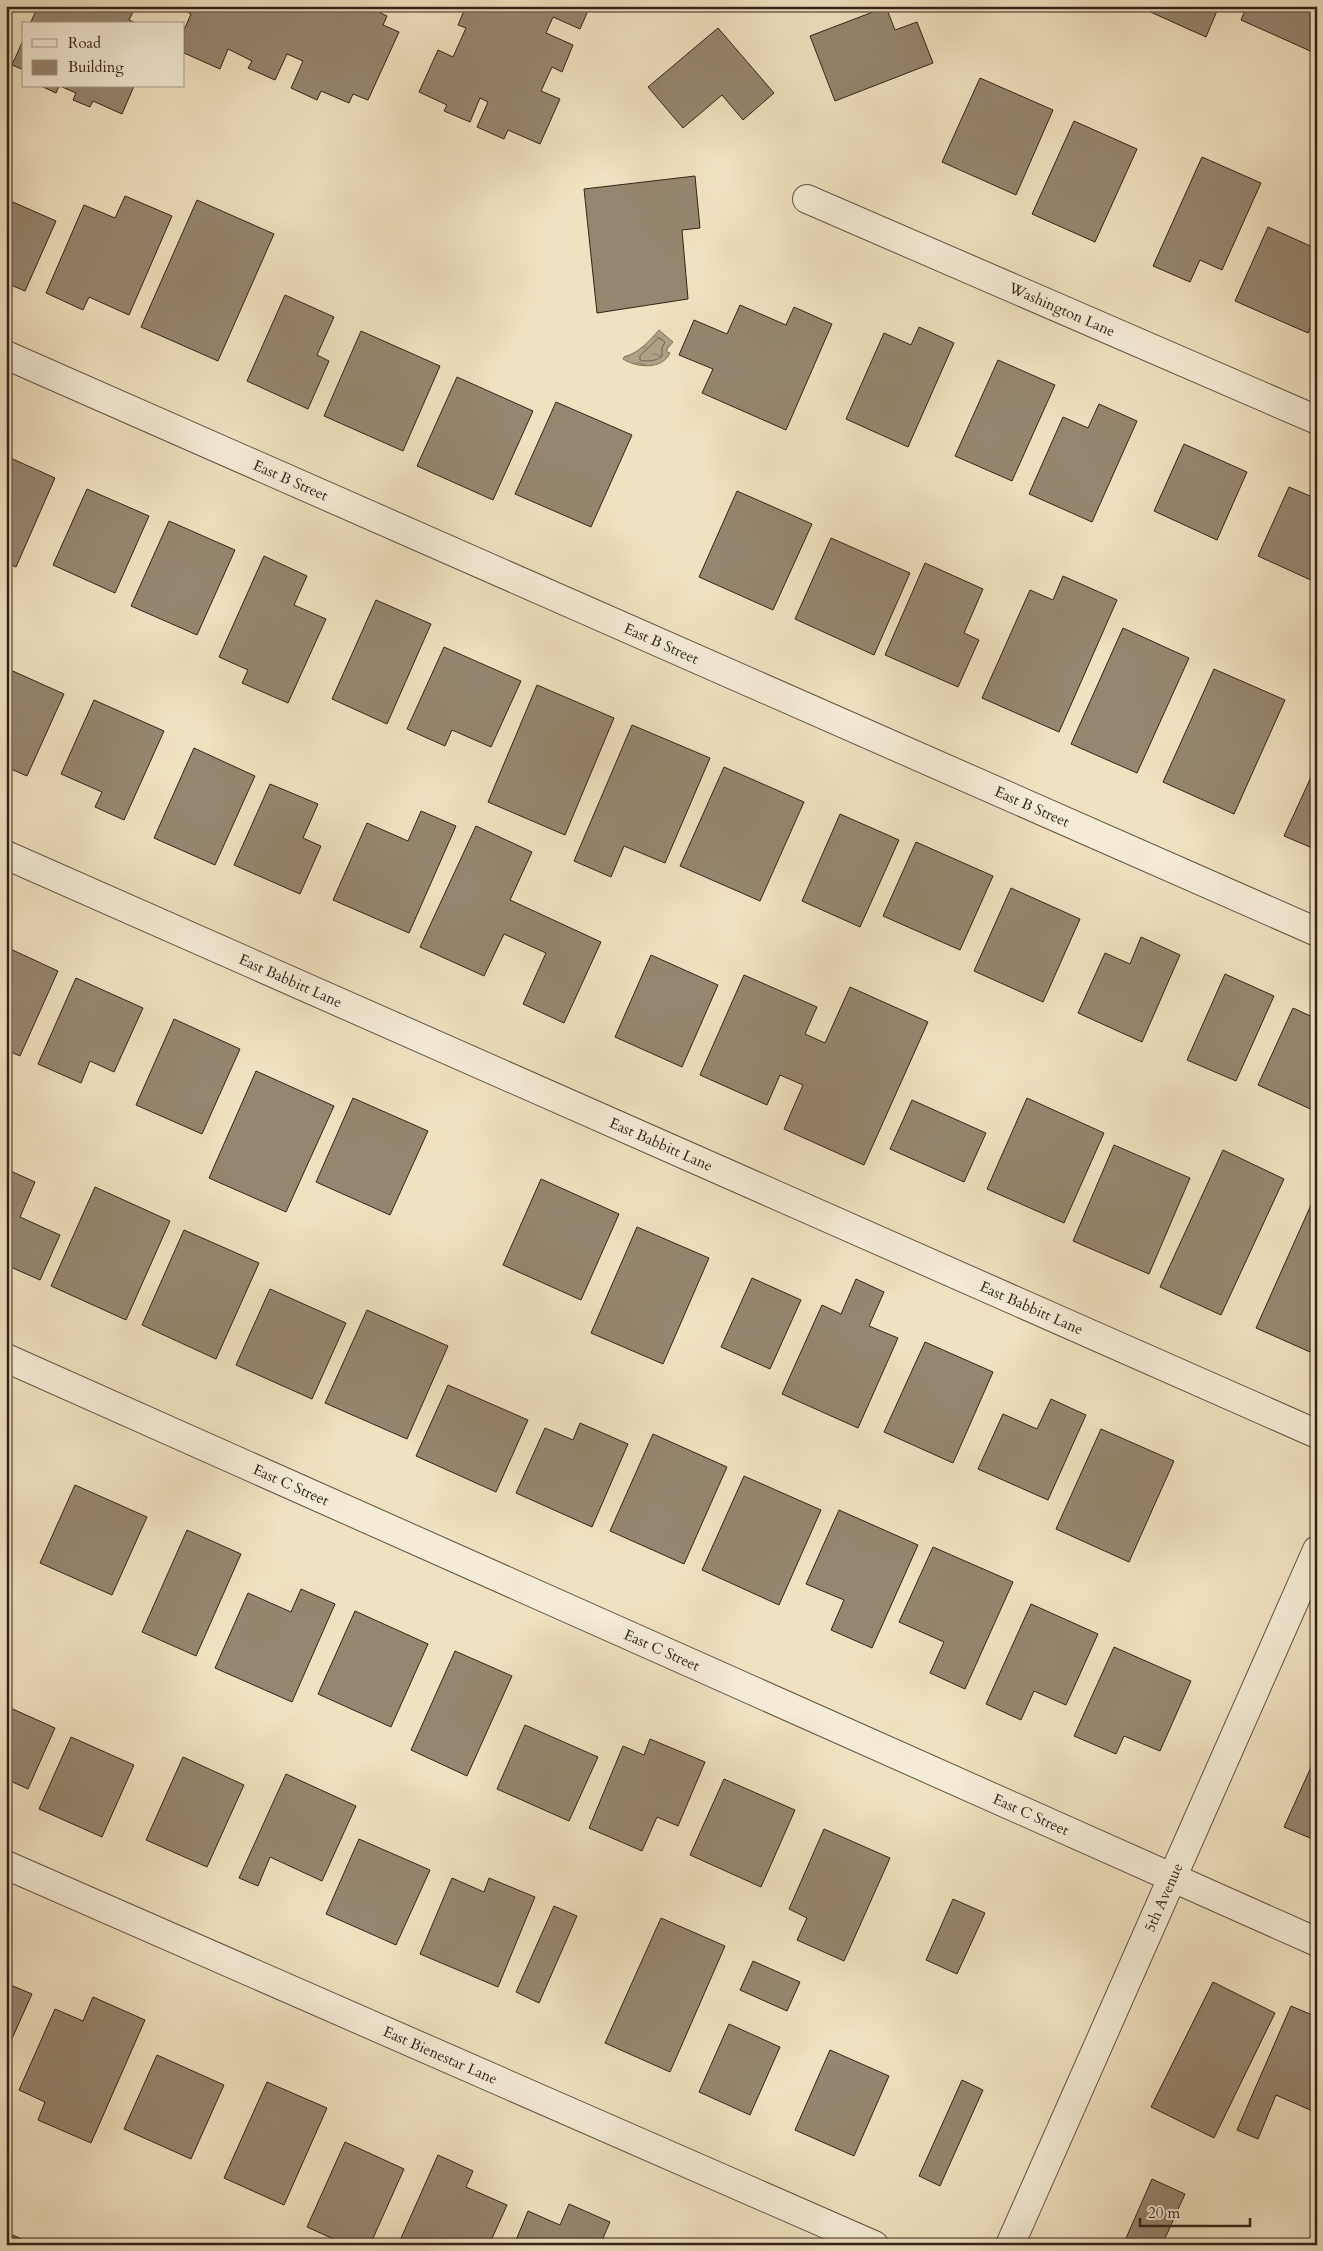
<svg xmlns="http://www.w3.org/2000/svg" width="1323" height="2251" viewBox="0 0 1323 2251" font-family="Cardo,serif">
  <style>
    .water { fill: url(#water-ripples); stroke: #7e6e5b }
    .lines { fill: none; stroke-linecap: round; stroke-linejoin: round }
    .shore { stroke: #726250; stroke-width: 1 }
    .building { fill: #96866f; stroke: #342318 }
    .minor-casing { stroke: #635242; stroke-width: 30 }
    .minor { stroke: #f5ecd6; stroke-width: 28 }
    .labels { text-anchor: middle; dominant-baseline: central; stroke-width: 4; stroke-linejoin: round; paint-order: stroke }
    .street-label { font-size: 15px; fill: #342318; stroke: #f5ecd6 }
  </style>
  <defs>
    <pattern id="water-ripples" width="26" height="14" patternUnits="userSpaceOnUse" patternTransform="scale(1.25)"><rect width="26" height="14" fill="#b0a087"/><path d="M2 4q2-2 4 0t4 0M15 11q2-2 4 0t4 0" fill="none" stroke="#90826d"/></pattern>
  </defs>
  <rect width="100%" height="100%" fill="#f0e1c0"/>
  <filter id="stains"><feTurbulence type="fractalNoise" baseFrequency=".004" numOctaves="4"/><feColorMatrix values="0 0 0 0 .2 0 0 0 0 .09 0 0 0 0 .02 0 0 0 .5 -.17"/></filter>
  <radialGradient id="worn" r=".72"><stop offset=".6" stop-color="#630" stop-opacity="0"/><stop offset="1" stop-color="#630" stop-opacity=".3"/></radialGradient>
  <!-- water -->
  <path class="water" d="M659 330 673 342 667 349V352L670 353C662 370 637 368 623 359L624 357C640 352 648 342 659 330Z"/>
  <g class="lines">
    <!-- shore -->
    <path class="shore" d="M659 338 665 342 662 348V356C657 361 647 362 640 360V356Z"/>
  </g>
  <!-- building -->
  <path class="building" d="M38 6H101L112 11 115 6H125L134 10 129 20 138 24H30Z
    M190 6H322L330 10 331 6H366L387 16 383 25 399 32 368 100 353 94 349 103 321 91 317 100 291 88 303 61 287 54 275 80 248 68 252 61 228 49 220 69 184 53V30L191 14 187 12Z
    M466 6H479L492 12 495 6H590L580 29 553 17 546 33 573 45 562 72 552 67 541 91 560 99 540 144 508 130 504 139 477 127 488 102 480 98 470 122 444 111 447 105 419 92 438 50 453 57 466 28 458 25Z
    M1148 6H1219L1206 37 1146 10Z
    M1247 6H1317V54L1241 20Z
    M886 7 895 30 917 22 933 63 835 101 810 36Z
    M718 28 774 93 743 120 722 95 683 128 648 87Z
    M24 38V70L12 65Z
    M980 78 1053 110 1016 195 942 162Z
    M41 86H59L56 93Z
    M60 86H134L122 114 93 101 90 107 73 100 76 93Z
    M1074 121 1137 149 1095 242 1032 214Z
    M1202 157 1261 183 1222 270 1200 260 1190 282 1153 266Z
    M695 176 700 228 682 230 688 299 597 313 584 189Z
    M125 196 172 216 129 315 89 297 83 310 46 293 84 205 115 218Z
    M6 199 56 221 25 291 6 283Z
    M197 200 274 234 218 361 141 327Z
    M1268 227 1317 249V313L1308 333 1235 301Z
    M285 295 334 317 317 355 329 361 308 409 247 381Z
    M740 305 786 325 794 307 832 324 786 430 702 393 713 369 679 355 694 320 727 334Z
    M919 327 954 343 908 447 846 419 884 333 911 345Z
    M361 331 440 366 403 451 324 416Z
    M998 360 1055 385 1012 481 955 456Z
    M457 377 533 411 493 500 417 466Z
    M556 402 632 435 591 527 515 494Z
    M1099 404 1137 421 1092 522 1029 494 1063 417 1088 428Z
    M1184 444 1247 472 1217 540 1154 511Z
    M6 456 55 478 16 567 6 563Z
    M1289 487 1317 499V574L1313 581 1258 556Z
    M87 489 149 516 115 593 53 565Z
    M737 491 812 524 773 610 699 577Z
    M169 521 235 550 197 635 131 606Z
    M831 538 910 573 874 655 795 619Z
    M264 556 307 576 294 605 326 619 288 703 242 683 248 670 219 657Z
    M925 563 983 589 964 633 979 640 958 687 885 655Z
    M1063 576 1117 600 1059 732 982 698 1030 590 1053 600Z
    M376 600 431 624 387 724 332 699Z
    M1123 628 1189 658 1137 773 1071 744Z
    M444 647 521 681 491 747 452 730 445 746 407 729Z
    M6 668 64 694 27 776 6 767Z
    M1214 669 1285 700 1234 814 1163 782Z
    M537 685 614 718 565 835 488 802Z
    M94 700 164 731 124 820 95 807 102 792 61 774Z
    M632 725 710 758 665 863 624 846 611 877 574 861Z
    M194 748 255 776 215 865 154 838Z
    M1317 764V850L1284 836Z
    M724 767 804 802 760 901 680 866Z
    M270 784 318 804 303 838 321 846 300 894 234 865Z
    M421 811 456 826 409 933 333 900 367 823 408 841Z
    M840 814 899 840 860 927 802 901Z
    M476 826 532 852 510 900 601 942 564 1023 523 1004 546 953 504 934 484 976 420 947Z
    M916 842 993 876 960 950 883 916Z
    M1011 888 1080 919 1043 1002 974 971Z
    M1141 937 1180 955 1142 1042 1078 1013 1105 953 1130 964Z
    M6 947 58 971 20 1056 6 1050Z
    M651 955 718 985 682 1067 615 1037Z
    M1225 974 1274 996 1236 1081 1187 1060Z
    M744 975 817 1007 805 1034 825 1043 850 987 928 1022 864 1165 784 1129 803 1085 780 1075 767 1105 700 1075Z
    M76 978 143 1008 114 1072 90 1061 81 1083 38 1064Z
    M1293 1008 1317 1019V1112L1258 1085Z
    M174 1019 240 1049 202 1134 136 1105Z
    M256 1071 334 1106 286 1212 209 1178Z
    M353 1098 428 1131 390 1215 316 1182Z
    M1027 1098 1104 1133 1064 1223 987 1189Z
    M912 1100 986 1133 964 1182 890 1149Z
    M1114 1145 1190 1178 1149 1274 1073 1241Z
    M1223 1150 1284 1179 1221 1315 1160 1287Z
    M6 1169 35 1182 20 1217 60 1235 40 1280 6 1265Z
    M541 1179 619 1214 581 1300 503 1265Z
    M95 1187 170 1221 126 1320 51 1286Z
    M1311 1205 1317 1208V1337L1310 1352 1256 1328Z
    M637 1227 709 1258 663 1364 591 1333Z
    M184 1230 259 1263 216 1359 142 1325Z
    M752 1278 801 1300 770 1369 721 1347Z
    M856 1279 884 1292 869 1326 898 1338 858 1428 782 1394 822 1305 841 1314Z
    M270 1289 346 1323 312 1399 236 1365Z
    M367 1310 448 1346 407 1439 325 1403Z
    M925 1342 993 1372 953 1463 884 1432Z
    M448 1385 528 1420 496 1492 416 1456Z
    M1051 1399 1086 1415 1048 1500 978 1469 1003 1414 1037 1429Z
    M580 1423 628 1444 592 1527 516 1493 545 1428 573 1440Z
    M1101 1429 1174 1461 1129 1562 1056 1529Z
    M653 1434 727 1467 684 1564 610 1531Z
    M744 1476 821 1510 779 1605 702 1570Z
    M75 1485 147 1517 112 1595 40 1563Z
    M839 1510 918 1545 872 1648 831 1630 844 1600 806 1584Z
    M187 1530 241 1554 196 1656 142 1632Z
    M933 1547 1013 1582 965 1689 930 1673 944 1642 899 1622Z
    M301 1589 335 1604 292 1702 215 1668 248 1593 291 1612Z
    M1031 1604 1098 1634 1066 1705 1034 1691 1021 1720 986 1704Z
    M355 1611 428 1644 391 1727 318 1694Z
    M1114 1647 1191 1681 1160 1751 1124 1736 1116 1754 1074 1736Z
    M455 1651 512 1676 467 1776 411 1750Z
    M6 1706 55 1728 28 1789 6 1779Z
    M525 1725 598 1757 569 1821 497 1789Z
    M71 1737 134 1765 102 1837 39 1809Z
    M650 1739 705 1762 678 1826 657 1817 642 1851 589 1828 623 1746 644 1755Z
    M1317 1754V1841L1284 1827Z
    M183 1757 244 1785 207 1867 146 1840Z
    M286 1774 356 1806 322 1881 270 1857 258 1886 239 1878Z
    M724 1779 795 1810 761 1887 690 1855Z
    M824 1829 890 1858 844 1961 797 1940 807 1918 789 1909Z
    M359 1839 430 1870 396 1945 326 1914Z
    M452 1878 484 1892 489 1878 535 1897 498 1987 420 1954Z
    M953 1899 985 1913 957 1974 926 1960Z
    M554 1906 577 1916 539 2003 516 1992Z
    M661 1918 725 1946 670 2072 605 2043Z
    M753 1961 800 1982 787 2011 740 1990Z
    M1213 1982 1275 2013 1214 2138 1151 2107Z
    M6 1983 32 1994 6 2052Z
    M93 1997 145 2020 91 2143 38 2120 45 2102 19 2090 55 2009 83 2021Z
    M1291 2006 1317 2017V2113L1276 2095 1258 2139 1237 2130Z
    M729 2024 780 2047 750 2115 699 2092Z
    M830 2050 889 2076 854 2156 795 2130Z
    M157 2055 224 2085 191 2159 124 2129Z
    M962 2080 983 2090 940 2186 919 2176Z
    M267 2082 327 2108 284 2205 224 2178Z
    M345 2142 404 2169 370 2245H347L307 2227Z
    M438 2155 473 2171 466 2187 507 2205 489 2245H398Z
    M1152 2179 1185 2194 1162 2245H1123Z
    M569 2204 610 2222 600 2245H514L528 2211 560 2225Z
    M6 2232 35 2245H6Z"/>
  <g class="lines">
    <defs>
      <g id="minor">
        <path id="s1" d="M807 199 1317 420"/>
        <path id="s2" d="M6 355 1317 932"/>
        <path id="s3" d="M6 855 1317 1434"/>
        <path id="s4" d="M6 1358 1317 1942"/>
        <path id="s5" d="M6 1865 874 2245"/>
        <path id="s6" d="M1010 2245 1317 1550"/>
      </g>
    </defs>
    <!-- minor casing -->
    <use href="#minor" class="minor-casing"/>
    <!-- minor -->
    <use href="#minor" class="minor"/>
  </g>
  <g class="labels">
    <!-- street labels -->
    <g class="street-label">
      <text stroke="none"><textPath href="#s1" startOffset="278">Washington Lane</textPath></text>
      <text stroke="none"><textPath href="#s2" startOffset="311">East B Street</textPath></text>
      <text stroke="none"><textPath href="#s2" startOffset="716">East B Street</textPath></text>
      <text stroke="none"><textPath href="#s2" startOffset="1121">East B Street</textPath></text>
      <text stroke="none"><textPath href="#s3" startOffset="311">East Babbitt Lane</textPath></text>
      <text stroke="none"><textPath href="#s3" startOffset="716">East Babbitt Lane</textPath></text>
      <text stroke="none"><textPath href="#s3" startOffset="1121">East Babbitt Lane</textPath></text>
      <text stroke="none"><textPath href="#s4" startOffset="312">East C Street</textPath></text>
      <text stroke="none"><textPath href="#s4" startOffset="718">East C Street</textPath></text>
      <text stroke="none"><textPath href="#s4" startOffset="1122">East C Street</textPath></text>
      <text stroke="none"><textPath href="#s6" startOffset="380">5th Avenue</textPath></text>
      <text stroke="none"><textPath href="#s5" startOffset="474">East Bienestar Lane</textPath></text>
    </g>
  </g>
  <!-- margin -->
  <rect width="1323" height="2251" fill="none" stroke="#f0e1c0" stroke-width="25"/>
  <rect x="8" y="8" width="1308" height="2236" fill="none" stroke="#342318" stroke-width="2.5"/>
  <rect x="12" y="12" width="1298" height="2226" fill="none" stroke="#342318"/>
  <!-- legend -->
  <rect x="22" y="22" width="162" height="65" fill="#f5ecd6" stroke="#a89c8a"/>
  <rect x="32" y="39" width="25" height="8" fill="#f5ecd6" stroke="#a89c8a"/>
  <text x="68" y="48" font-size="15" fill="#342318">Road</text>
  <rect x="32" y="60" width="25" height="15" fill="#96866f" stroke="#a89c8a"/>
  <text x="68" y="72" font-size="15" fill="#342318">Building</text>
  <!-- scale -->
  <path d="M1140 2218v8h110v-8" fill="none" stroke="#342318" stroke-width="2.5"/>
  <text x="1148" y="2218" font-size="15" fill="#342318" stroke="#f5ecd6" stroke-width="4" paint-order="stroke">20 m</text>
  <rect width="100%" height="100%" filter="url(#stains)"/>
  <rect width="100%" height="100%" fill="url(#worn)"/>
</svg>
